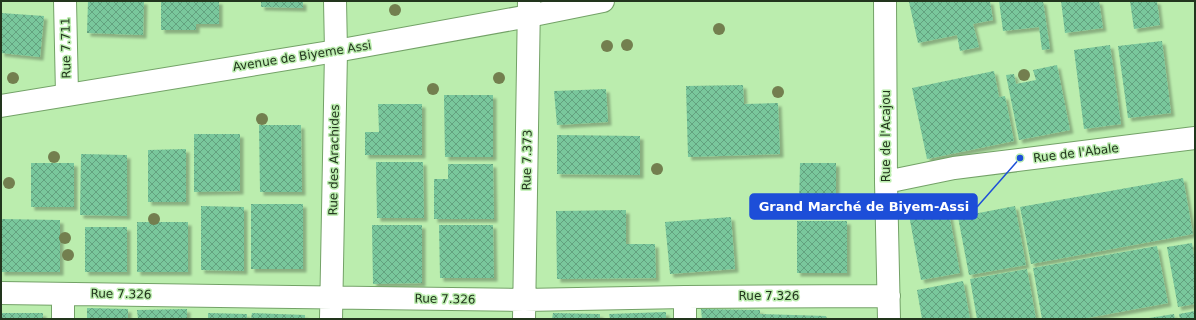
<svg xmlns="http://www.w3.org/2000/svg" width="1196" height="320" viewBox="0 0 1196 320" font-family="'DejaVu Sans',sans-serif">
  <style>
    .building { fill: url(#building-cross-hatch); filter: url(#shadow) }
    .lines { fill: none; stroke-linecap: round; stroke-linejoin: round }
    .minor-casing { stroke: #73a267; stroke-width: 24 }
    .major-casing { stroke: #73a267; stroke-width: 24 }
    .minor { stroke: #fff; stroke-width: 22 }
    .major { stroke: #fff; stroke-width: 22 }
    .tree { fill: #737f4f }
    .labels { text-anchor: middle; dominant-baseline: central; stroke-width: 3; stroke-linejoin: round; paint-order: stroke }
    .street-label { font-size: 12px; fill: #22351d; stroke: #bbedae }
    .leader { fill: none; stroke: #1d4ed8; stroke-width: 1.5 }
    .callout-dot { fill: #1d4ed8; stroke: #bbedae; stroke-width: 1.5 }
    .callout { fill: #1d4ed8; stroke: #1d4ed8; stroke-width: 1.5 }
    .callout-label { font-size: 13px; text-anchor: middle; font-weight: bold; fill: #fff }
  </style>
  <defs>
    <pattern id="building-cross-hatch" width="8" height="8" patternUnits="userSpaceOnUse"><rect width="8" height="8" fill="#79c79c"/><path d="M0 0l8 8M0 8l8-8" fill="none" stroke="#63a27f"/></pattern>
    <filter id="shadow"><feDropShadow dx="3.5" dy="3.5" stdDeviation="1" flood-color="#0004"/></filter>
  </defs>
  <rect width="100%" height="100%" fill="#bbedae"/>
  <!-- building -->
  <path class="building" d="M88 1H144L143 35 87 33Z
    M161 1H219V24H196V30H161Z
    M261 1H303V8L261 7Z
    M913 1H990L993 20 973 24 979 47 960 51 957 35 918 43 909 2Z
    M999 1H1043L1050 49 1042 50 1039 27 1003 31Z
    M1061 1H1099L1103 28 1065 33Z
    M1130 1H1157L1160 25 1134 29Z
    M1 13 44 16 40 57 1 53Z
    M1162 41 1171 113 1128 118 1118 46Z
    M1110 45 1121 124 1084 129 1074 50Z
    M1057 65 1070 130 1019 140 1006 75 1014 74 1016 84 1036 80 1033 70Z
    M994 71 999 97 1005 96 1014 141 927 159 912 88Z
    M743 85 744 104 778 103 780 154 688 157 686 86Z
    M606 89 608 122 557 125 554 91Z
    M444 95H493V157H445Z
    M378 104H422V155H365V132H379Z
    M259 125H301L302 192H260Z
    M194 134H240V191L194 192Z
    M557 135 640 136V175L557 174Z
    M186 149V202H148V150Z
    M81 154 127 155V216L80 215Z
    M376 162H423L424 218H377Z
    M31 163H74V207H31Z
    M800 163H836V208L799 207Z
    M448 164H493L494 219H434V179H448Z
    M1183 178 1193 234 1031 264 1020 207Z
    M251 204H303V269H251Z
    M201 206 244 207V271L201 270Z
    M1015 206 1026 265 969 275 958 217Z
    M948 208 960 273 921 280 909 215Z
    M626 210V244H655L656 278 557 279 556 211Z
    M731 217 735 269 670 274 665 222Z
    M1 219 60 220V272H1Z
    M797 221H847V273H797Z
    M137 222H188V272H137Z
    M372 225H422V283L373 284Z
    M439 225H493L494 278H440Z
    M85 227H127V272H85Z
    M1192 243 1195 262V304L1178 307 1167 247Z
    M1157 246 1168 303 1082 319H1042L1033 268Z
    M1027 269 1036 319H977L970 279Z
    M963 281 970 319H922L917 290Z
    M87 308 128 309V319H87Z
    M187 309V319H138L137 310Z
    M701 309 760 310V314L826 316 827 319H702Z
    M1195 311V319H1180L1179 314Z
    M666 312V319H610L609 314Z
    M1 313H43V319H1Z
    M208 313 247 314V319H208Z
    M252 313 305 315V319H251Z
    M553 313 600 314V319H552Z
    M1174 314 1175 319H1149V318Z"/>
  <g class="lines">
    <defs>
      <path id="minor" d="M65 1 67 94
        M885 1 886 182 889 319
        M886 182 954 168 1195 138
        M1 293 524 300 685 297 889 296
        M63 294V319
        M685 297V319
        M331 319 336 51 335 1
        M524 319 529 1"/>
      <path id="major" d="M1 106 336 51 529 16 603 1"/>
    </defs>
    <!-- minor casing -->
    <use href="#minor" class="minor-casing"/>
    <!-- major casing -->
    <use href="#major" class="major-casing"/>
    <!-- minor -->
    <use href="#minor" class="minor"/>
    <!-- major -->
    <use href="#major" class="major"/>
  </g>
  <!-- trees -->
  <g class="tree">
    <circle cx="395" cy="10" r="6"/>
    <circle cx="719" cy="29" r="6"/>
    <circle cx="627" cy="45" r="6"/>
    <circle cx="607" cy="46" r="6"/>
    <circle cx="1024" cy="75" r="6"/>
    <circle cx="13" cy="78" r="6"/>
    <circle cx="499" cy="78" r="6"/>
    <circle cx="433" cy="89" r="6"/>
    <circle cx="778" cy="92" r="6"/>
    <circle cx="262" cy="119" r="6"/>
    <circle cx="54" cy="157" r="6"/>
    <circle cx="657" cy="169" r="6"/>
    <circle cx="9" cy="183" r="6"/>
    <circle cx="154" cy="219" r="6"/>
    <circle cx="65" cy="238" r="6"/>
    <circle cx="68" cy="255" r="6"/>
  </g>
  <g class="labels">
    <!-- street labels -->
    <g class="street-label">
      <text transform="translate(66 48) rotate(-91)">Rue 7.711</text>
      <text transform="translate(302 56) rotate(-9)">Avenue de Biyeme Assi</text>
      <text transform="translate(886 136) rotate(-90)">Rue de l'Acajou</text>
      <text transform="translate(1076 153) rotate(-7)">Rue de l'Abale</text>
      <text transform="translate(334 160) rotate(-89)">Rue des Arachides</text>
      <text transform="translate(527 160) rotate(-89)">Rue 7.373</text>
      <text transform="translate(121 294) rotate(1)">Rue 7.326</text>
      <text x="769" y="296">Rue 7.326</text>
      <text transform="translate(445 299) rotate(1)">Rue 7.326</text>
    </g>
  </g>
  <!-- callouts -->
  <path class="leader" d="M1020 158L977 207"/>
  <circle class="callout-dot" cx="1020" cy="158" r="4"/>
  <rect class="callout" x="750" y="194" width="227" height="25" rx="4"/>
  <g class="callout-label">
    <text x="864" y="211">Grand Marché de Biyem-Assi</text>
  </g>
  <!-- border -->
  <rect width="1196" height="320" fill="none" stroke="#22351d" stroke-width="4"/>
</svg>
